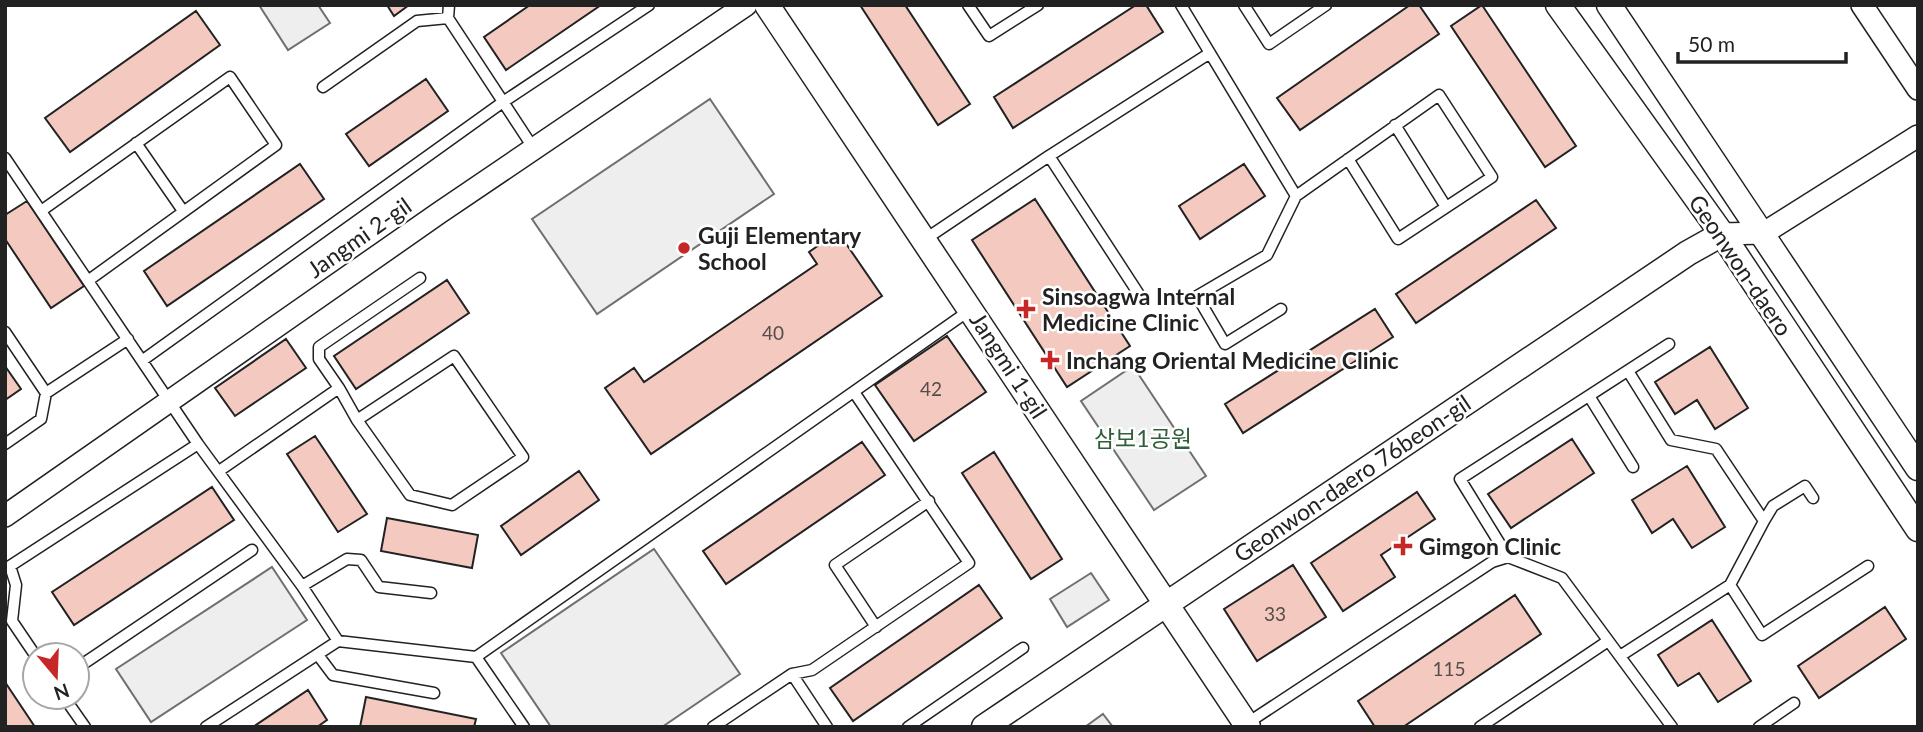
<svg xmlns="http://www.w3.org/2000/svg" width="1923" height="732" viewBox="0 0 1923 732" font-family="Lato,'Noto Sans KR',sans-serif">
  <style>
    .green { fill: #eee; stroke: #6f6f6f; stroke-width: 2 }
    .building { fill: #f3c9c0; stroke: #222; stroke-width: 2 }
    .lines { fill: none; stroke-linecap: round; stroke-linejoin: round }
    .service-casing { stroke: #222; stroke-width: 13 }
    .minor-casing { stroke: #222; stroke-width: 24 }
    .tertiary-casing { stroke: #222; stroke-width: 27 }
    .service { stroke: #fff; stroke-width: 10 }
    .minor { stroke: #fff; stroke-width: 21 }
    .tertiary { stroke: #fff; stroke-width: 24 }
    .poi-dot { fill: #c62828; stroke: #fff; stroke-width: 2.5 }
    .labels { text-anchor: middle; dominant-baseline: central; stroke-width: 5; stroke-linejoin: round; paint-order: stroke }
    .number-label { font-size: 19px; fill: #564c4a }
    .poi-label { font-size: 23px; font-weight: bold; fill: #222; stroke: #fff; text-anchor: start }
    .street-label { font-size: 23px; fill: #222; stroke: #fff }
    .park-label { font-size: 23px; fill: #2f5e38; stroke: #fff }
  </style>
  <rect width="100%" height="100%" fill="#fff"/>
  <!-- green -->
  <path class="green" d="M259 5H318L330 23 288 50Z
    M710 99 774 194 597 314 532 219Z
    M1133 366 1206 476 1154 510 1081 401Z
    M654 549 740 674 662 727H551L501 653Z
    M272 567 307 620 151 722 116 669Z
    M1091 573 1109 600 1067 627 1050 599Z
    M1103 714 1113 727H1085Z"/>
  <!-- building -->
  <path class="building" d="M387 5H409L394 16Z
    M530 5H601L506 70 484 37Z
    M860 5H905L970 104 938 125Z
    M1136 5H1146L1163 32 1013 128 994 97Z
    M1410 5H1419L1439 34 1300 130 1277 98Z
    M1482 5 1576 146 1545 167 1451 26Z
    M196 11 220 45 70 152 45 118Z
    M426 79 448 111 369 166 346 134Z
    M300 164 324 199 167 306 144 271Z
    M1244 164 1265 196 1200 239 1179 206Z
    M1035 199 1130 346 1067 387 972 240Z
    M1536 200 1556 228 1416 323 1396 294Z
    M27 201 84 286 51 308 5 239V215Z
    M838 232 882 296 651 454 605 388 634 368 644 382 817 264 809 252Z
    M447 280 469 313 356 389 334 356Z
    M1375 309 1393 337 1243 433 1225 404Z
    M947 336 986 392 914 441 875 385Z
    M286 339 306 368 235 416 215 388Z
    M1710 347 1748 408 1715 429 1697 400 1675 414 1655 382Z
    M5 366 21 389 5 400Z
    M315 436 367 514 338 532 287 454Z
    M1572 439 1594 473 1511 528 1488 494Z
    M862 442 885 475 726 584 703 551Z
    M994 452 1062 559 1031 579 962 473Z
    M1687 466 1725 527 1692 548 1673 519 1652 533 1632 500Z
    M579 471 599 500 521 555 501 526Z
    M212 487 234 520 74 625 52 592Z
    M1417 492 1435 519 1381 555 1395 577 1343 611 1311 563Z
    M387 518 478 535 472 568 381 551Z
    M1293 565 1326 617 1257 661 1224 609Z
    M979 585 1002 618 853 721 830 688Z
    M1515 595 1541 634 1403 727H1375L1358 701Z
    M1885 607 1906 639 1819 698 1798 666Z
    M1712 620 1751 681 1718 702 1699 673 1678 686 1658 655Z
    M5 682 35 727H5Z
    M308 690 327 720 317 727H253Z
    M366 697 476 719 474 727H360Z"/>
  <g class="lines">
    <defs>
      <path id="service" d="M449 5 448 18 534 149
        M968 5 989 36 1038 5
        M1181 5 1296 196
        M1244 5 1269 44 1326 5
        M323 87 417 21 448 18
        M1395 125 1446 207
        M136 143 183 211
        M1049 156 1210 53
        M5 158 198 444 302 586 338 641 476 657 970 310
        M41 211 230 77 276 145 89 280
        M924 240 1049 156 1142 299
        M1281 309 1225 344 1197 296 1267 255 1296 196 1439 95 1492 177 1398 239 1348 159
        M5 332 46 393
        M143 360 503 102 649 5
        M339 388 319 359V347L420 278
        M1589 396 1633 467
        M5 444 41 419 46 393 128 339
        M219 471 339 388 357 420 410 495 452 505 523 457 454 356 357 420
        M1764 521 1773 506 1805 486 1813 498
        M1508 557 1460 479 1669 344
        M1730 585 1762 635 1868 566
        M302 586 347 559 361 560 379 587 431 593
        M876 627 835 565 929 501
        M35 655 12 621 16 585 10 566 198 444
        M318 655 333 675 434 693
        M1620 656 1730 585 1764 521 1716 449 1671 440 1628 371
        M476 657 524 727
        M77 668 252 550
        M792 674 827 727
        M64 697 85 727
        M1246 724 1492 562 1508 557 1562 578 1672 727
        M206 727 338 641
        M713 727 792 674 812 670 969 563 854 392
        M908 727 1023 648
        M1480 727 1608 641
        M1759 727 1794 703"/>
      <path id="minor" d="M1862 5 1918 89
        M1722 234 1764 233 1918 136
        M5 516 439 213 746 5"/>
      <path id="tertiary" d="M767 5 1248 727
        M1558 5 1722 234 1918 529
        M1609 5 1918 468
        M984 727 1688 253 1722 234"/>
    </defs>
    <!-- service casing -->
    <use href="#service" class="service-casing"/>
    <!-- minor casing -->
    <use href="#minor" class="minor-casing"/>
    <!-- tertiary casing -->
    <use href="#tertiary" class="tertiary-casing"/>
    <!-- service -->
    <use href="#service" class="service"/>
    <!-- minor -->
    <use href="#minor" class="minor"/>
    <!-- tertiary -->
    <use href="#tertiary" class="tertiary"/>
  </g>
  <!-- markers -->
  <g class="poi-dot">
    <circle cx="684" cy="248" r="7"/>
    <path d="M1022.5 298.5h7v7h7v7h-7v7h-7v-7h-7v-7h7z"/>
    <path d="M1046.5 349.5h7v7h7v7h-7v7h-7v-7h-7v-7h7z"/>
    <path d="M1399.5 535.5h7v7h7v7h-7v7h-7v-7h-7v-7h7z"/>
  </g>
  <g class="labels">
    <!-- number labels -->
    <g class="number-label">
      <text x="773" y="332">40</text>
      <text x="931" y="388">42</text>
      <text x="1275" y="613">33</text>
      <text x="1449" y="668">115</text>
    </g>
    <!-- poi labels -->
    <g class="poi-label">
      <text x="698" y="235">Guji Elementary<tspan x="698" dy="26">School</tspan></text>
      <text x="1042" y="296">Sinsoagwa Internal<tspan x="1042" dy="26">Medicine Clinic</tspan></text>
      <text x="1066" y="360">Inchang Oriental Medicine Clinic</text>
      <text x="1419" y="546">Gimgon Clinic</text>
    </g>
    <!-- street labels -->
    <g class="street-label">
      <text transform="translate(359 237) rotate(-35)">Jangmi 2-gil</text>
      <text transform="translate(1741 265) rotate(56)">Geonwon-daero</text>
      <text transform="translate(1009 365) rotate(57)">Jangmi 1-gil</text>
      <text transform="translate(1352 478) rotate(-34)">Geonwon-daero 76beon-gil</text>
    </g>
    <!-- park labels -->
    <g class="park-label">
      <text x="1143" y="438">삼보1공원</text>
    </g>
  </g>
  <!-- border -->
  <rect width="1923" height="732" fill="none" stroke="#222222" stroke-width="14"/>
  <!-- north arrow -->
  <g transform="translate(56 676) rotate(161)"><circle r="33" fill="#ffffff" stroke="#a7a7a7" stroke-width="2"/>
  <path d="M0-5L12 26L0 18L-12 26Z" fill="#c62828"/>
  <text y="-10" font-size="19" font-weight="bold" text-anchor="middle" fill="#222222">N</text>
  </g>
  <!-- scale -->
  <path d="M1678 52v10h168v-10" fill="none" stroke="#222222" stroke-width="3.5"/>
  <text x="1688" y="52" font-size="21" fill="#222222" stroke="#ffffff" stroke-width="5" paint-order="stroke">50 m</text>
</svg>
